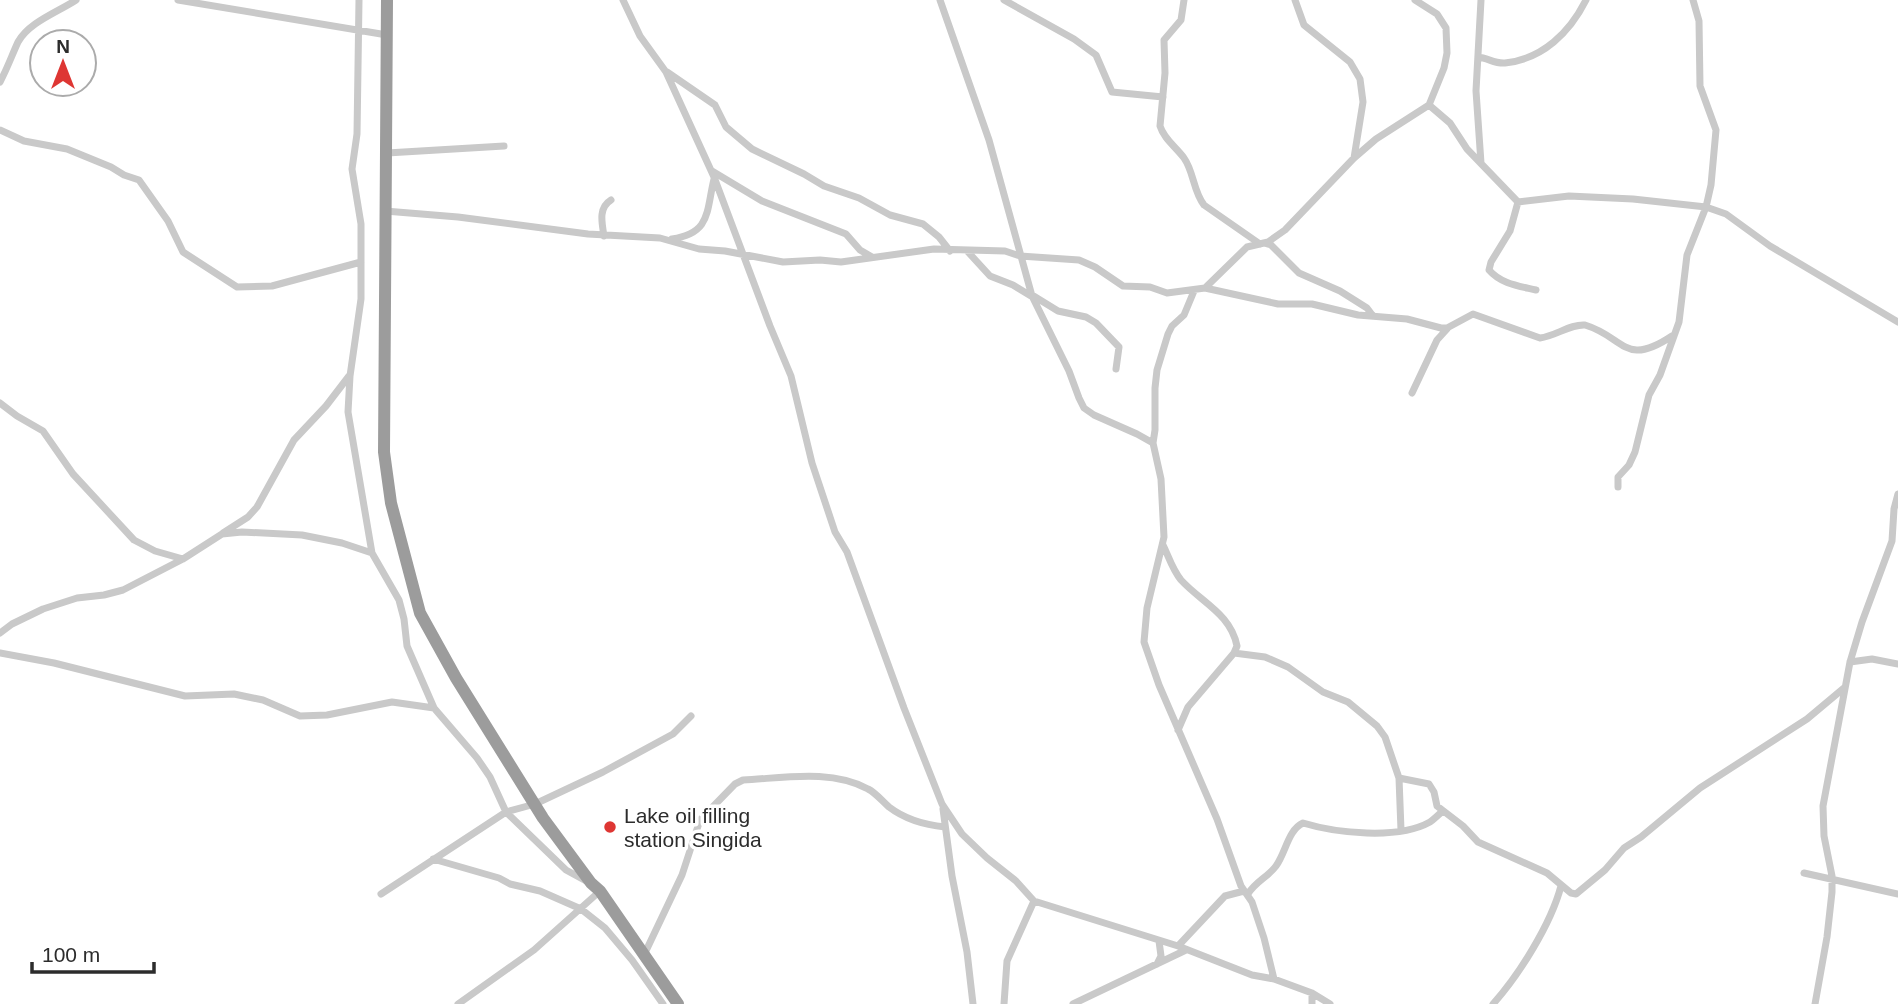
<svg xmlns="http://www.w3.org/2000/svg" width="1898" height="1004" viewBox="0 0 1898 1004" font-family="Arial,sans-serif">
  <style>
    .lines { fill: none; stroke-linecap: round; stroke-linejoin: round }
    .minor { stroke: #c9c9c9; stroke-width: 7 }
    .trunk { stroke: #9c9c9c; stroke-width: 12 }
    .poi-dot { fill: #de3633; stroke: #fff; stroke-width: 2.5 }
    .labels { text-anchor: middle; dominant-baseline: central; stroke-width: 7; stroke-linejoin: round; paint-order: stroke }
    .poi-label { font-size: 21px; fill: #2c2c2c; stroke: #fff; text-anchor: start }
  </style>
  <rect width="100%" height="100%" fill="#fff"/>
  <g class="lines">
    <!-- minor -->
    <path class="minor" d="M178 0 387 35
      M359 0 357 134 352 169 361 224V299L350 376 348 412 372 553 399 600 404 619 407 646 434 708
      M623 0 640 36 666 72 714 177 770 326 791 376 812 463 835 532 847 552 904 708 942 804 962 834 987 858 1016 881 1034 901 1178 946 1252 975 1274 979 1312 993 1330 1004
      M940 0 989 140 1032 296 1069 371 1079 398 1084 408 1094 415 1137 434 1153 443 1161 479 1164 537 1147 608 1144 642 1159 685 1217 819 1241 886 1252 902 1264 938 1274 979
      M1004 0 1074 39 1096 55 1112 92 1163 97
      M1184 0 1181 20 1164 40 1165 73 1160 126C1164 139 1176 147 1184 158 1194 172 1193 191 1204 205L1260 244
      M1295 0 1304 25 1350 62 1360 79 1363 102 1354 158
      M1481 0 1476 91 1481 163
      M1478 57C1488 58 1495 64 1505 63 1543 59 1570 32 1586 0
      M667 72 715 105 726 127 752 149 804 174 824 186 859 198 890 215 923 224 939 237 950 251
      M0 82C7 69 12 55 18 42 29 22 58 12 76 0
      M1429 105 1450 123 1467 149 1518 202
      M0 130 24 141 67 149 111 167 124 175 139 180 168 221 183 252 237 287 272 286 361 262
      M387 153 504 146
      M712 171 762 201 846 234 860 250 872 257
      M1518 202 1569 196 1633 199 1706 207 1726 214 1770 246 1898 322
      M1518 202 1510 231 1491 262 1489 270C1501 284 1519 286 1536 290
      M385 211 458 217 588 234 660 238 699 249 725 251 783 262 820 260 841 262 934 249 1005 251 1020 256 1079 260 1095 267 1123 286 1150 287 1167 293 1205 288 1278 304H1312L1358 315 1407 319 1441 328H1447L1473 314 1540 338C1556 336 1570 324 1585 325 1625 337 1624 368 1672 336
      M604 236C602 223 598 208 611 200
      M672 239C711 233 706 212 714 179
      M1264 243 1271 245 1299 273 1340 291 1367 308 1373 316
      M968 252 990 276 1013 285 1031 296
      M1205 288 1247 247 1268 242 1285 230 1354 158 1376 139 1429 105 1444 68 1447 53 1446 28 1437 14 1415 0
      M1032 295 1058 311 1086 317 1096 323 1119 347 1116 369
      M1412 393 1437 340 1447 329
      M0 403 17 416 43 431 73 474 134 540 155 551 183 559
      M1153 443 1155 430V388L1157 370 1168 334 1172 326 1184 315 1194 291
      M1618 487V477L1629 465 1635 452 1649 395 1660 375 1679 322 1687 255 1706 207 1711 185 1716 130 1700 86 1699 21 1693 0
      M223 533 248 517 257 507 294 440 326 406 349 376
      M1163 545C1169 557 1172 569 1181 580 1201 602 1231 614 1237 646L1234 653 1188 707 1178 730
      M0 633 12 624 43 609 77 598 104 595 123 590 183 559 222 534 242 532 302 535 342 543 372 553
      M0 653 54 663 185 696 234 694 263 700 300 716 327 715 392 702 434 708 477 758 490 777 506 812 566 870 588 882
      M1234 653 1265 657 1288 667 1323 692 1348 702 1377 726 1385 737 1399 778 1401 830
      M1850 662 1872 659 1898 664
      M1399 778 1429 784 1434 792 1437 806 1463 826 1478 842 1547 873 1571 893 1576 894 1605 870 1624 848 1641 837 1700 788 1807 719 1844 688
      M943 809 952 876 967 952 973 1004
      M433 859 499 878 510 884 540 891 581 909 605 928 632 960 663 1004
      M1804 873 1898 894
      M381 894 506 812 535 804 603 772 673 734 691 716
      M1248 894C1255 882 1268 877 1276 866 1286 852 1288 830 1303 823 1336 833 1398 840 1430 822 1434 819 1438 815 1443 811
      M1178 946 1225 896 1244 891
      M644 955 682 875 700 820 735 784 743 780C784 778 831 769 868 789 876 793 882 801 889 807 906 820 925 825 945 827
      M1157 964 1161 956 1159 941
      M1312 993V1004
      M458 1004 534 950 600 891
      M1004 1004 1007 961 1034 901
      M1073 1004 1186 950
      M1493 1004C1519 975 1551 924 1561 886
      M1815 1004 1827 937 1832 892V876L1824 836 1823 806 1850 662 1862 622 1892 541 1894 509 1898 494"/>
    <!-- trunk -->
    <path class="trunk" d="M387 0 384 452 391 503 420 613 456 678 543 818 591 883 600 891 678 1004"/>
  </g>
  <!-- markers -->
  <circle class="poi-dot" cx="610" cy="827" r="7"/>
  <g class="labels">
    <!-- poi labels -->
    <g class="poi-label">
      <text x="624" y="815">Lake oil filling<tspan x="624" dy="24">station Singida</tspan></text>
    </g>
  </g>
  <!-- north arrow -->
  <g transform="translate(63 63)"><circle r="33" fill="#ffffff" stroke="#ababab" stroke-width="2"/>
  <path d="M0-5L12 26L0 18L-12 26Z" fill="#de3633"/>
  <text y="-10" font-size="19" font-weight="bold" text-anchor="middle" fill="#2c2c2c">N</text>
  </g>
  <!-- scale -->
  <path d="M32 962v10h122v-10" fill="none" stroke="#2c2c2c" stroke-width="3.5"/>
  <text x="42" y="962" font-size="21" fill="#2c2c2c" stroke="#ffffff" stroke-width="5" paint-order="stroke">100 m</text>
</svg>
